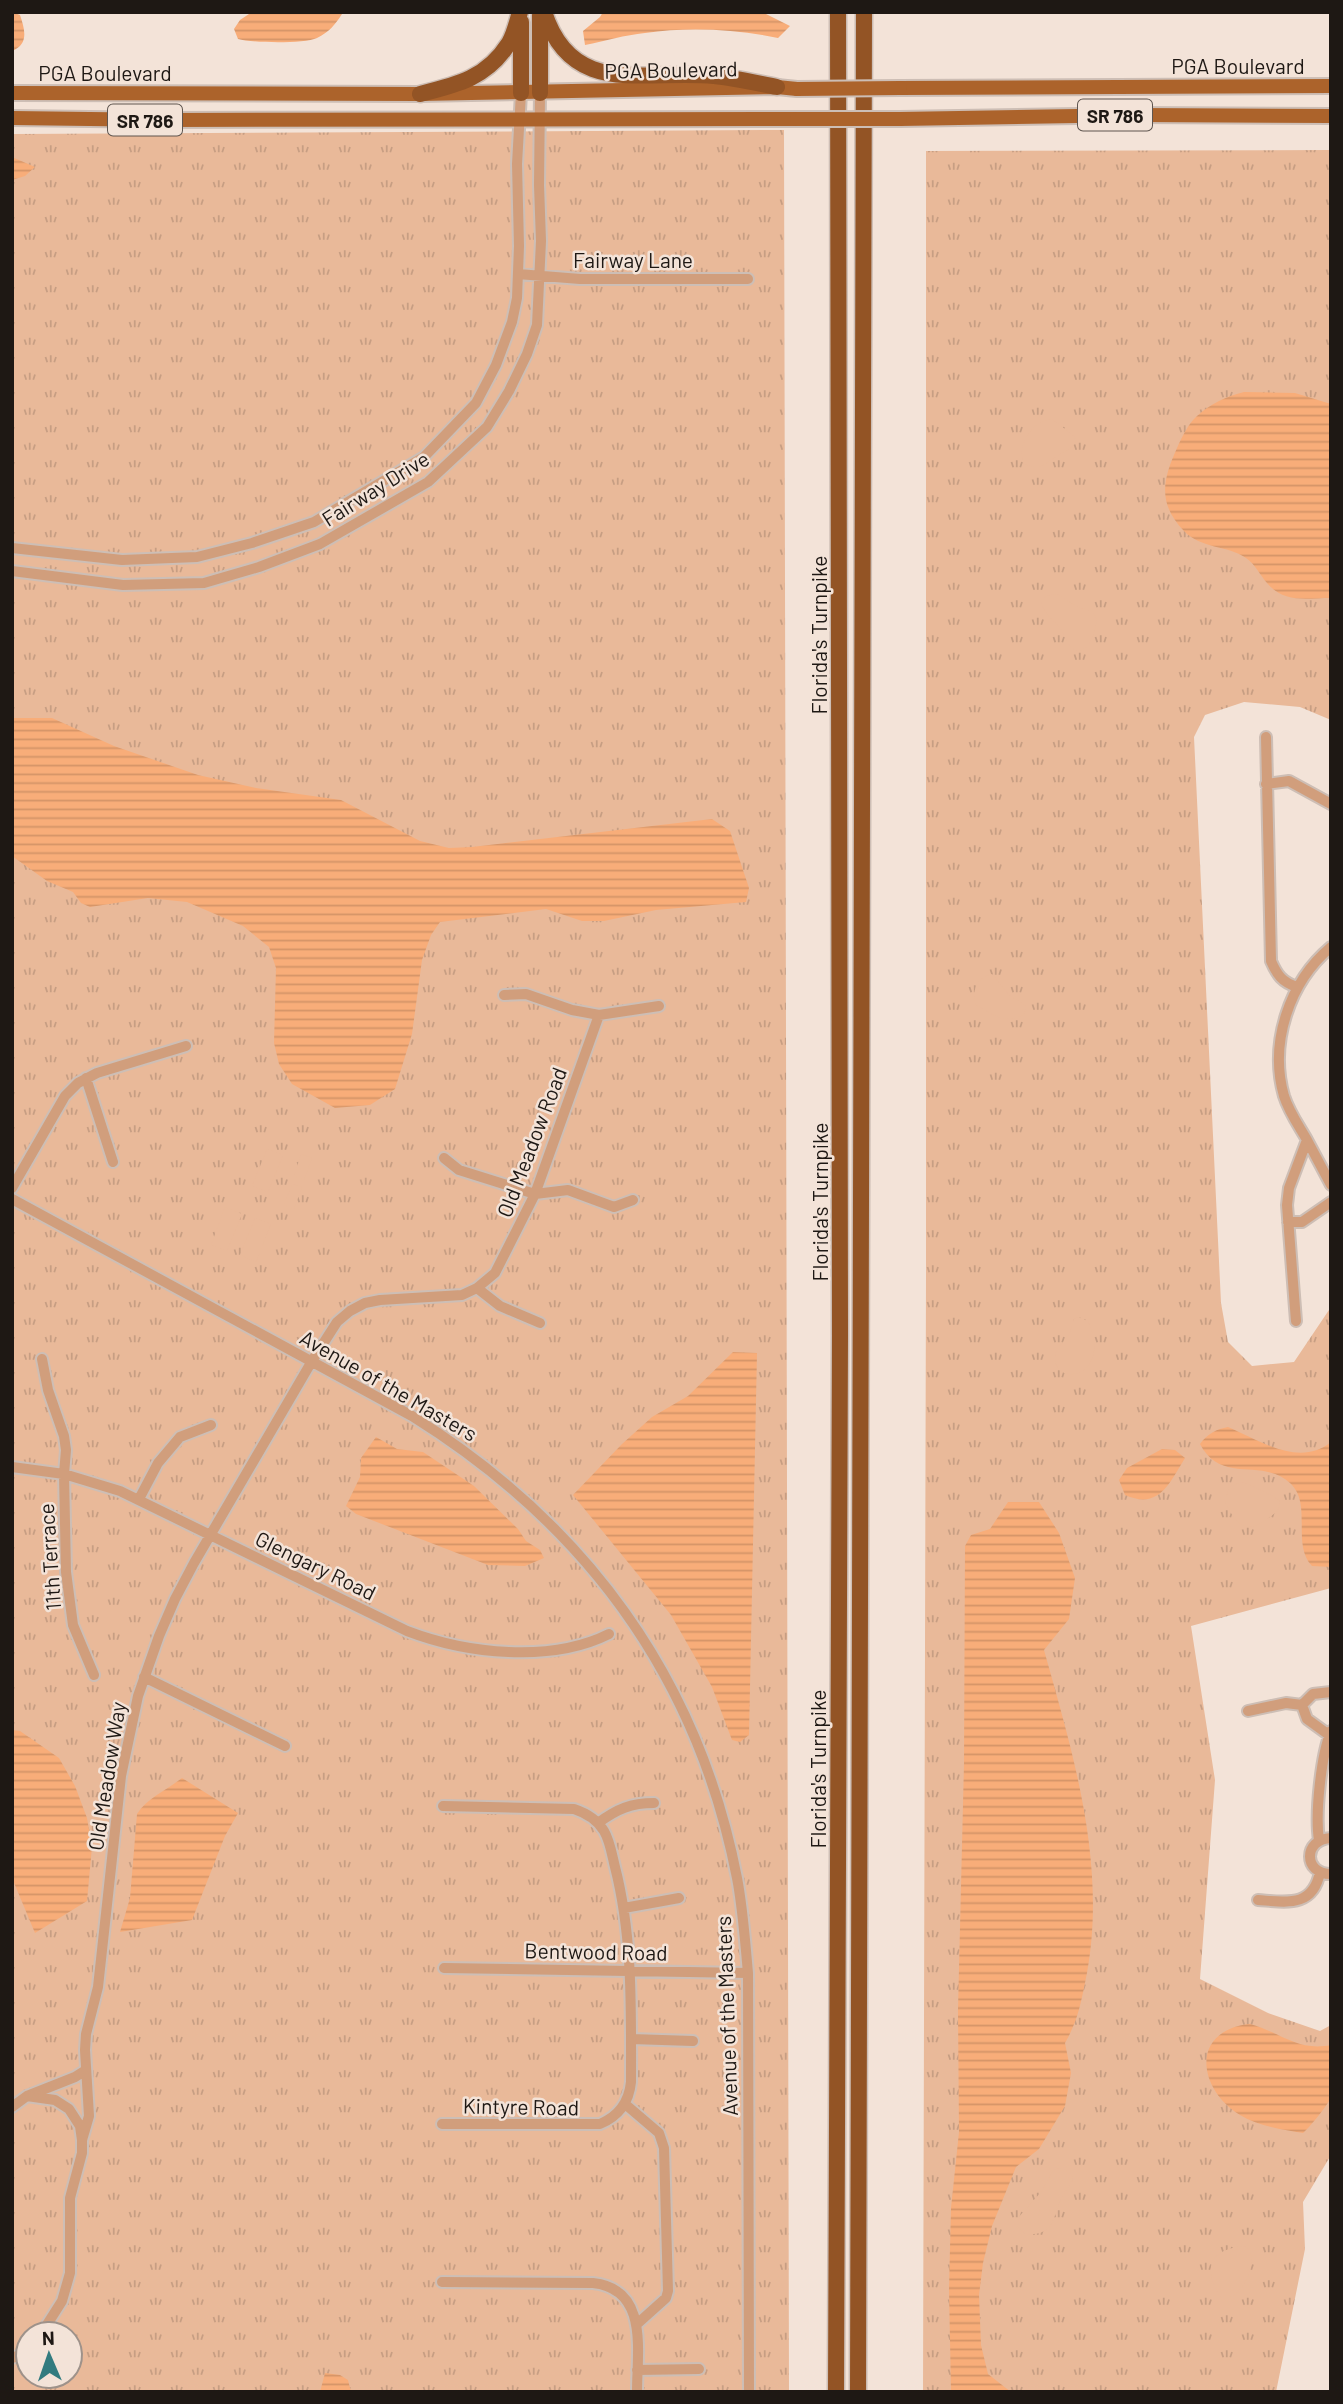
<svg xmlns="http://www.w3.org/2000/svg" width="1343" height="2404" viewBox="0 0 1343 2404" font-family="Barlow,sans-serif">
  <style>
    .grass { fill: url(#grass-tufts); fill-rule: evenodd }
    .pitch { fill: #e9b999 }
    .water { fill: url(#water-rules) }
    .lines { fill: none; stroke-linecap: round; stroke-linejoin: round }
    .minor-casing { stroke: #cdbeb5; stroke-width: 14 }
    .major-casing { stroke: #cdbeb5; stroke-width: 18 }
    .highway-casing { stroke: #cdbeb5; stroke-width: 19 }
    .minor { stroke: #d19e7c; stroke-width: 10 }
    .major { stroke: #ac632b; stroke-width: 14 }
    .highway { stroke: #935425; stroke-width: 16 }
    .major-bridge-casing { stroke: #cdbeb5; stroke-width: 18; stroke-linecap: butt }
    .major-bridge { stroke: #ac632b; stroke-width: 14 }
    .labels { text-anchor: middle; dominant-baseline: central; stroke-width: 5; stroke-linejoin: round; paint-order: stroke }
    .shield { fill: #f3e3d8; stroke: #5e554f; stroke-width: 2 }
    .shield-label { font-size: 19px; font-weight: bold; fill: #1e1814 }
    .street-label { font-size: 21px; fill: #1e1814; stroke: #f3e3d8 }
  </style>
  <defs>
    <pattern id="grass-tufts" width="24" height="20" patternUnits="userSpaceOnUse" patternTransform="scale(1.75)"><rect width="24" height="20" fill="#e9b999"/><path d="M3 7l-1-3M5 7V3M7 7l1-3M15 17l-1-3M17 17v-4M19 17l1-3" fill="none" stroke="#c79e83"/></pattern>
    <pattern id="water-rules" width="6" height="5" patternUnits="userSpaceOnUse" patternTransform="scale(1.75)"><rect width="6" height="5" fill="#f8ad79"/><path d="M0 2.5h6" fill="none" stroke="#d49468"/></pattern>
  </defs>
  <rect width="100%" height="100%" fill="#f3e3d8"/>
  <!-- grass -->
  <path class="grass" d="M784 130 789 2392H12V134ZM28 2334H70V2376H28Z
    M1331 150V720L1300 707 1244 702 1205 715 1194 737 1221 1303 1228 1342 1252 1366 1294 1362 1331 1307V1588L1191 1626 1215 1780 1200 1979 1268 2013 1320 2031 1331 2025V2155L1303 2202 1305 2249 1276 2392H923L926 1274V151Z"/>
  <!-- pitch -->
  <path class="pitch" d="M1052 419 1074 436 1076 441C1071 450 1065 451 1057 456 1043 465 1042 470 1024 464 1016 446 1032 421 1052 419Z
    M1057 594C1064 598 1070 603 1077 606 1092 613 1101 611 1094 632 1092 640 1089 646 1082 650 1077 651 1076 651 1072 648 1066 643 1065 634 1060 628 1052 618 1025 597 1057 594Z
    M992 974 1009 995 1025 1005 1026 1010 1023 1015C1003 1025 993 1014 976 1005 971 991 977 977 992 974Z
    M267 1149 283 1155 268 1192 252 1186Z
    M301 1154 312 1158 304 1180 294 1176Z
    M292 1184 302 1187 294 1209 284 1205Z
    M225 1207 242 1214 227 1251 211 1245Z
    M255 1218 271 1224 256 1262 240 1255Z
    M1078 1317 1088 1321C1115 1382 1046 1388 1056 1352 1059 1345 1065 1341 1069 1335 1071 1330 1072 1324 1074 1319Z
    M1241 1482C1248 1483 1274 1496 1280 1501 1280 1511 1275 1513 1267 1519 1245 1536 1236 1524 1225 1502L1229 1487Z
    M1056 2169C1065 2168 1072 2171 1073 2180 1069 2186 1064 2192 1061 2199 1052 2219 1055 2236 1025 2234L1016 2225V2220L1042 2191 1052 2172Z
    M1244 2246 1249 2249C1258 2266 1242 2297 1223 2299 1217 2294 1215 2287 1212 2279 1206 2256 1224 2248 1244 2246Z"/>
  <!-- water -->
  <path class="water" d="M12 12 20 15C25 30 29 44 12 51Z
    M252 12H342V14C335 25 329 32 317 38 304 44 252 43 238 39L234 29 240 20Z
    M603 12H762L790 26 778 38C735 29 688 27 645 33 625 35 605 41 585 45L583 31 600 17Z
    M12 157 35 167 25 176 12 180Z
    M1244 392 1295 393 1331 404V598C1307 598 1284 604 1267 583 1260 575 1255 564 1246 558 1227 545 1201 549 1184 531 1157 503 1163 479 1177 448 1182 437 1188 424 1197 416 1210 404 1227 396 1244 392Z
    M12 718H52L114 746 198 775 256 788 341 800 420 841 449 848 472 847 712 819 730 831 749 888 746 902 656 910 604 921H582L546 909 440 922 431 935 422 960 412 1034 395 1089 370 1105 335 1108 292 1084 279 1064 274 1043 276 968 269 947 243 926 187 902 148 898 90 907 81 903 73 892 47 881 12 856Z
    M733 1352 757 1353 749 1735 740 1742 732 1740 712 1687 671 1615 573 1495 622 1444 652 1417 688 1396Z
    M1228 1427C1259 1440 1299 1468 1331 1442V1567L1312 1566C1291 1544 1313 1504 1290 1483 1262 1457 1221 1485 1200 1444 1207 1434 1217 1429 1228 1427Z
    M376 1437 397 1449 423 1452 474 1486 518 1529 526 1541 540 1550 544 1558 525 1566 488 1565 356 1514 346 1506 360 1477 361 1458Z
    M1162 1449 1175 1450 1185 1458C1169 1484 1159 1510 1125 1495L1119 1480 1127 1468Z
    M1008 1502H1039L1059 1533 1075 1578 1069 1619 1044 1650C1074 1757 1109 1871 1085 1983 1080 2007 1077 2022 1065 2043L1071 2073 1065 2106 1039 2149 1016 2167 992 2226 983 2263 979 2295 981 2345 988 2374 1011 2392H951L949 2289 951 2208 959 2132 958 2010 964 1763 965 1546 971 1535 990 1529Z
    M12 1730 20 1731 59 1758 75 1786 87 1818 92 1847 87 1901 35 1933 12 1878Z
    M182 1778 238 1813 225 1836 192 1920 120 1932 130 1898 137 1814C147 1798 167 1790 182 1778Z
    M1250 2024C1280 2032 1298 2052 1331 2045 1331 2056 1334 2088 1331 2097 1328 2105 1310 2127 1303 2133 1283 2130 1258 2126 1240 2115 1197 2089 1190 2030 1250 2024Z
    M325 2373 340 2375 348 2380 351 2392H320Z"/>
  <g class="lines">
    <defs>
      <path id="minor" d="M518 274 580 279H748
        M12 548 122 560 197 557 252 543 314 522 424 457 476 403 496 365 512 322 517 298 519 246 517 164 521 93
        M12 571 123 585 204 583 259 567 320 544 428 482 487 427 509 391 527 354 537 325 541 241 539 185 540 93
        M1266 737 1271 961C1277 975 1282 982 1297 987
        M1266 784 1289 781 1331 804
        M504 995 526 994 572 1010 599 1015 659 1006
        M86 1078 113 1162
        M1307 1140 1331 1185
        M444 1158 459 1170 535 1194 568 1190 614 1207 633 1200
        M12 1188 65 1096 78 1083 97 1073 186 1046
        M12 1199 412 1416C585 1524 698 1677 737 1878 743 1909 745 1941 748 1973L749 2392
        M1288 1222H1302L1331 1202
        M477 1288 500 1306 540 1323
        M1296 1321 1287 1205 1289 1188 1307 1140C1299 1126 1289 1112 1284 1096 1269 1043 1289 982 1331 947
        M42 1359 48 1390 64 1436 66 1450 64 1474 66 1572 73 1625 94 1675
        M12 1467 64 1474 120 1491 407 1631C467 1654 551 1663 609 1634
        M139 1499 158 1463 180 1437 211 1425
        M144 1677 285 1746
        M1248 1711 1286 1703 1302 1705
        M1329 1735 1307 1719 1302 1705 1313 1694 1331 1692
        M598 1823C617 1809 631 1803 654 1803
        M1331 1838C1303 1839 1303 1874 1331 1874
        M1319 1840C1315 1814 1321 1756 1331 1731
        M1258 1900C1286 1902 1313 1908 1320 1872
        M624 1908 679 1898
        M444 1968 748 1973
        M631 2039 693 2041
        M27 2096 55 2100 69 2109 80 2126 82 2140V2153L70 2198V2273L62 2301 41 2334
        M625 2104 659 2133 664 2148 668 2291 666 2298 637 2324
        M12 2107 27 2096 75 2077 86 2070
        M442 2124H600C619 2116 629 2102 631 2082 631 2010 633 1937 615 1867 612 1855 610 1841 604 1831 597 1819 586 1813 574 1809L443 1806
        M82 2140 89 2116 85 2050 86 2034 98 1987 121 1776 138 1696 159 1636 175 1599 194 1563 312 1361 337 1322 350 1311 365 1303 380 1300 462 1295 477 1288 495 1273 535 1194 599 1015
        M442 2282 593 2283C649 2289 637 2351 637 2392
        M12 2358 28 2352
        M637 2370 699 2369"/>
      <path id="major" d="M900 88 1331 86
        M12 93 420 94 777 87 797 89
        M12 118 167 120 797 119
        M900 119 1138 115 1331 116"/>
      <path id="highway" d="M544 12C572 99 645 69 714 76 735 78 756 83 777 87
        M521 22V93
        M540 93V15
        M420 94C457 85 487 78 509 43 514 35 517 22 520 12
        M836 2392 840 1335 838 12
        M858 2392 864 12"/>
    </defs>
    <!-- minor casing -->
    <use href="#minor" class="minor-casing"/>
    <!-- major casing -->
    <use href="#major" class="major-casing"/>
    <!-- highway casing -->
    <use href="#highway" class="highway-casing"/>
    <!-- minor -->
    <use href="#minor" class="minor"/>
    <!-- major -->
    <use href="#major" class="major"/>
    <!-- highway -->
    <use href="#highway" class="highway"/>
    <defs>
      <path id="major-bridge" d="M797 89 900 88
        M797 119H900"/>
    </defs>
    <!-- major-bridge casing -->
    <use href="#major-bridge" class="major-bridge-casing"/>
    <!-- major-bridge -->
    <use href="#major-bridge" class="major-bridge"/>
  </g>
  <g class="labels">
    <!-- shield labels -->
    <g class="shield">
      <rect x="1078" y="99.5" width="74" height="31" rx="5"/>
      <rect x="108" y="104.5" width="74" height="31" rx="5"/>
    </g>
    <g class="shield-label">
      <text x="1115" y="115">SR 786</text>
      <text x="145" y="120">SR 786</text>
    </g>
    <!-- street labels -->
    <g class="street-label">
      <text x="1238" y="65">PGA Boulevard</text>
      <text transform="translate(671 69) rotate(-1)">PGA Boulevard</text>
      <text x="105" y="72">PGA Boulevard</text>
      <text x="633" y="259">Fairway Lane</text>
      <text transform="translate(375 488) rotate(-32)">Fairway Drive</text>
      <text transform="translate(818 635) rotate(-90)">Florida's Turnpike</text>
      <text transform="translate(531 1142) rotate(-69)">Old Meadow Road</text>
      <text transform="translate(819 1202) rotate(-90)">Florida's Turnpike</text>
      <text transform="translate(389 1385) rotate(30)">Avenue of the Masters</text>
      <text transform="translate(49 1557) rotate(-94)">11th Terrace</text>
      <text transform="translate(316 1565) rotate(26)">Glengary Road</text>
      <text transform="translate(817 1769) rotate(-90)">Florida's Turnpike</text>
      <text transform="translate(106 1776) rotate(-81)">Old Meadow Way</text>
      <text transform="translate(596 1951) rotate(1)">Bentwood Road</text>
      <text transform="translate(726 2016) rotate(-92)">Avenue of the Masters</text>
      <text transform="translate(521 2106) rotate(1)">Kintyre Road</text>
    </g>
  </g>
  <!-- border -->
  <rect width="1343" height="2404" fill="none" stroke="#1e1814" stroke-width="28"/>
  <!-- north arrow -->
  <g transform="translate(49 2355) rotate(358)"><circle r="33" fill="#f3e3d8" stroke="#9e928a" stroke-width="2"/>
  <path d="M0-5L12 26L0 18L-12 26Z" fill="#327b7f"/>
  <text y="-10" font-size="19" font-weight="bold" text-anchor="middle" fill="#1e1814">N</text>
  </g>
</svg>
